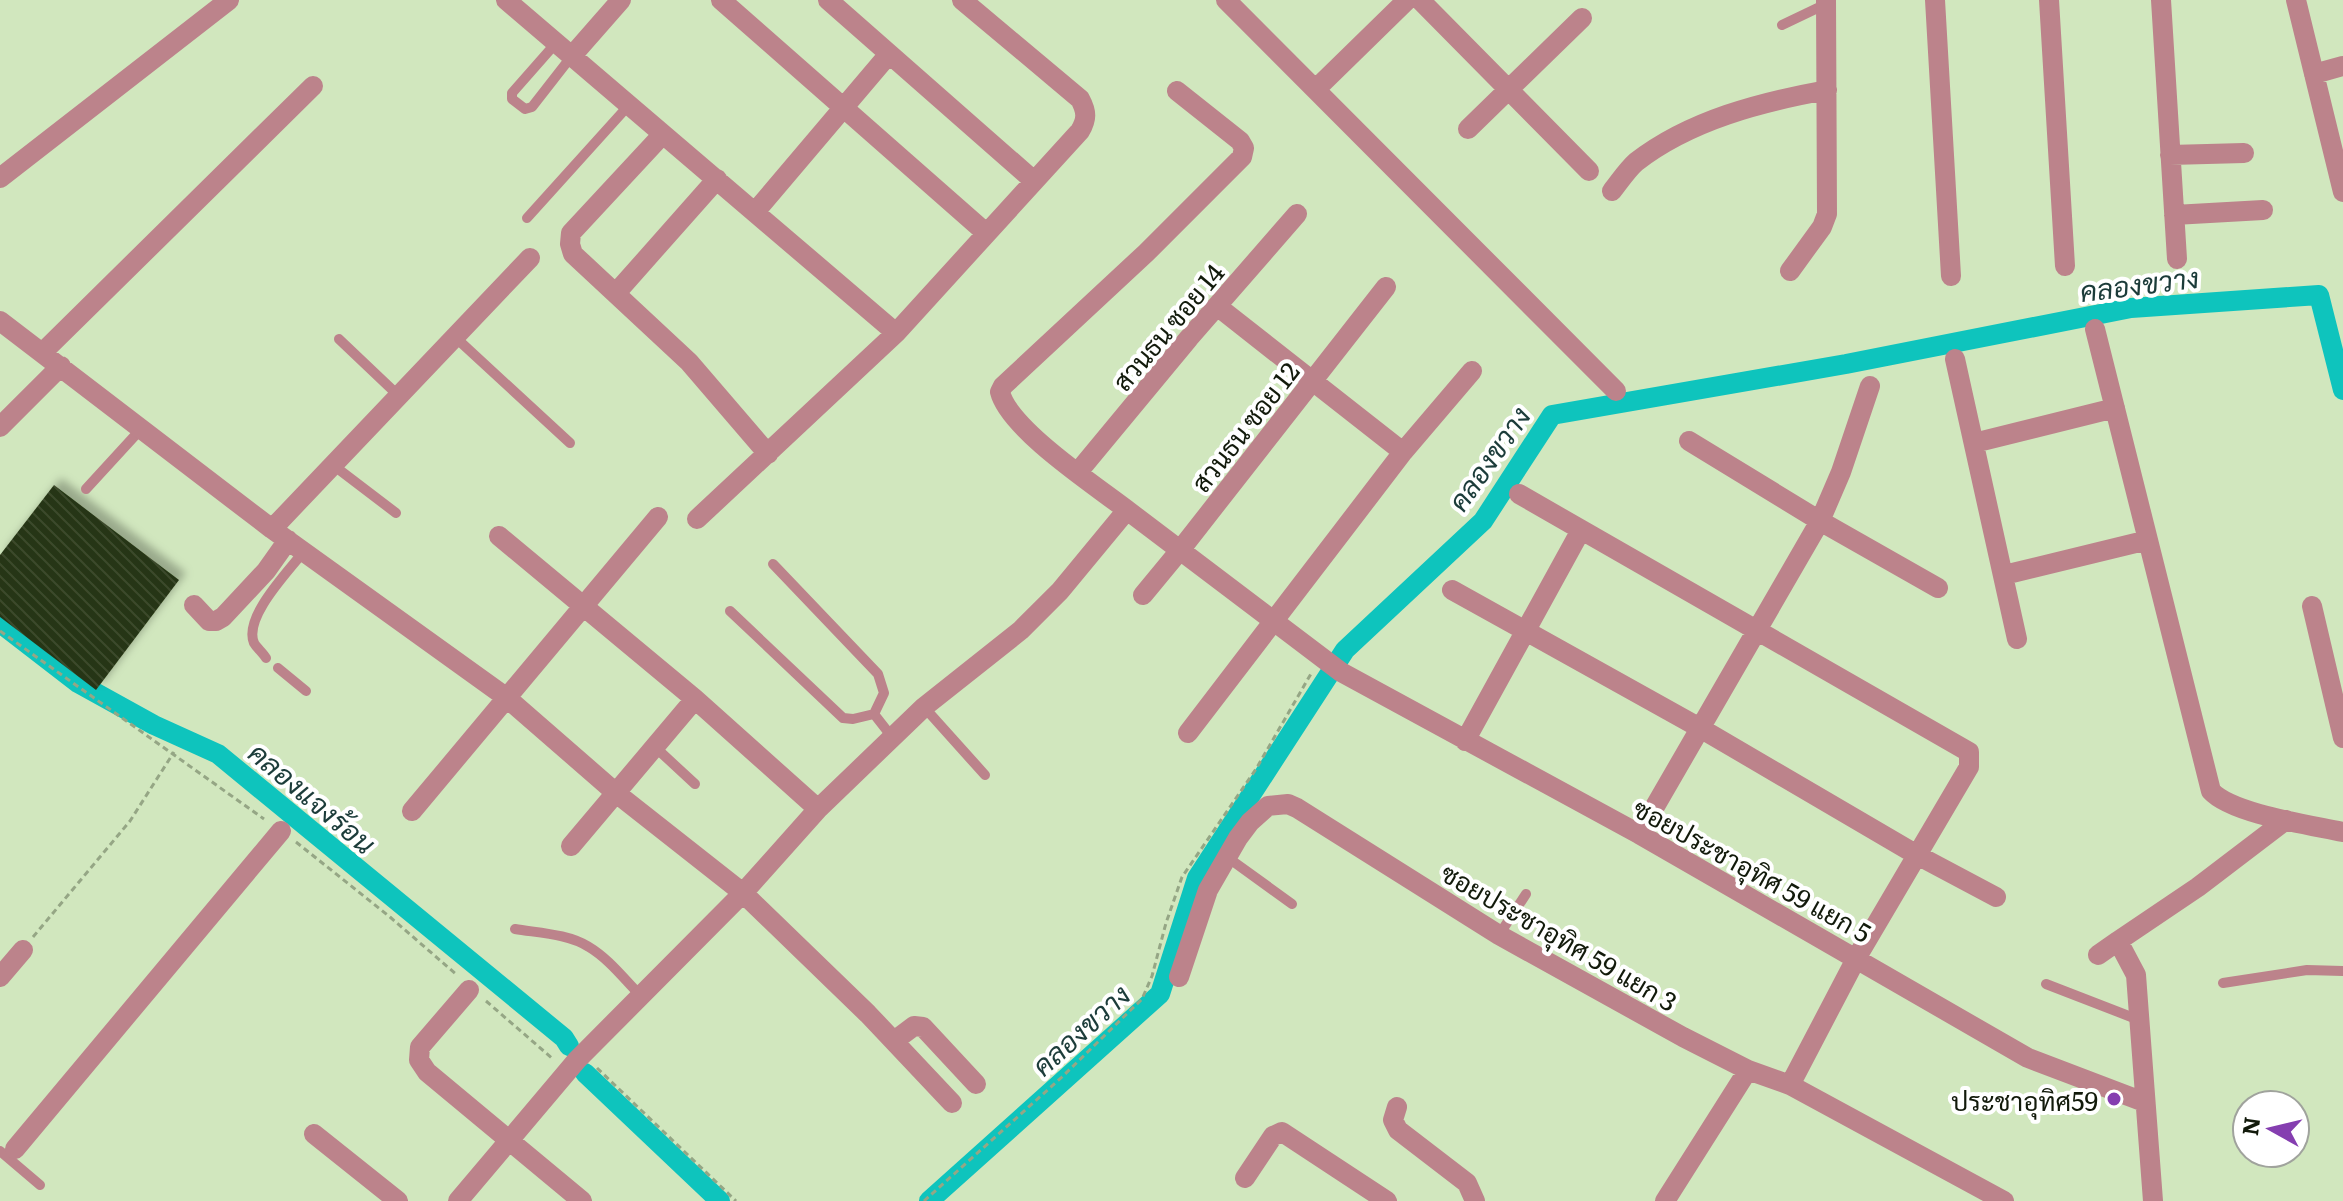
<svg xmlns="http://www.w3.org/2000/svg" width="2343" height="1201" viewBox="0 0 2343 1201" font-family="Literata,Sarabun,serif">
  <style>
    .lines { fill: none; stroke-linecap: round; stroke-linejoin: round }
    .canal { stroke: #0ec4bd; stroke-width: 20 }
    .building { fill: url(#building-back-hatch); filter: url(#shadow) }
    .path { stroke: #95a685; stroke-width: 3; stroke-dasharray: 6 4; stroke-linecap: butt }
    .service { stroke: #bc838b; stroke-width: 10 }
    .minor { stroke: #bc838b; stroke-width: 20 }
    .poi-dot { fill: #853eb0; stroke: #fff; stroke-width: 3 }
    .labels { text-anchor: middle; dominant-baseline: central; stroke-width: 8; stroke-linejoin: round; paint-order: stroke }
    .street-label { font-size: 26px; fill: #121a0b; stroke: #fff }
    .poi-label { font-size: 26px; fill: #121a0b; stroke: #fff; text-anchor: end }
    .water-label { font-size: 28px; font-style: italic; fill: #1c3c3a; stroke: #fff }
  </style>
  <defs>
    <pattern id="building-back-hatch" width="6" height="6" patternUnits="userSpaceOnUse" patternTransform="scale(2)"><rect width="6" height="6" fill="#263514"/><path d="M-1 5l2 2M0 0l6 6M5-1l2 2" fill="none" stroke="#3c492c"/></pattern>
    <filter id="shadow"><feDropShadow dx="7" dy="-7" stdDeviation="4" flood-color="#0004"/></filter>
  </defs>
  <rect width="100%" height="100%" fill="#d1e7be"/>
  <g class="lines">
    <!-- canal -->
    <path class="canal" d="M0 623 78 683 154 725 218 754 564 1038 569 1046
      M585 1073 720 1201
      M929 1201 1160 994 1197 878 1345 650 1483 521 1552 415 1846 364 2131 308 2319 295 2343 390"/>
  </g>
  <!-- building -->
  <path class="building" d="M54 485 179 580 96 690 0 617V555Z"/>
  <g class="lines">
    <!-- path -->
    <path class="path" d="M0 631 264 819
      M296 842 390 917 457 975
      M33 937 130 821 174 752
      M486 1001 553 1059
      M597 1068 736 1201
      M924 1201 1062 1077 1142 999 1152 976 1166 923 1182 877 1256 769 1312 672"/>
    <!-- service -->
    <path class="service" d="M1782 25 1826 4
      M556 43 512 93V99L525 109 532 107 571 57
      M527 218 629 105
      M455 337 570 443
      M339 339 399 396
      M333 465 396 513
      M86 489 141 429
      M730 611 843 718 853 719 874 714 884 693 878 674 773 564
      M266 658C263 653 257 648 254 643 243 617 289 571 304 551
      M278 668 306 691
      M924 707 985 775
      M874 714 892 737
      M655 747 695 784
      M1227 857 1292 904
      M515 929C539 933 569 934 589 947 609 959 624 979 640 995
      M1499 935 1526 894
      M2223 983 2307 970 2343 971
      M2046 984 2139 1020
      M0 1151 40 1185"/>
    <!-- minor -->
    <path class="minor" d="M506 0 896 333
      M721 0 986 233
      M828 0 1034 181
      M1226 0 1616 391
      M1420 0 1589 171
      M1935 0 1951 276
      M2049 0 2065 266
      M2161 0 2177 259
      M2296 0 2343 192
      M571 57 621 0
      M2314 74 2343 66
      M1316 89 1407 0
      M1468 129 1582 18
      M663 134 571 233 570 244 573 254 689 362 768 454
      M2170 155 2244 153
      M0 178 229 0
      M1612 191C1620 181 1627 170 1636 162 1690 120 1761 102 1827 90
      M755 212 889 54
      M2174 215 2263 210
      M1790 271 1822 227 1827 214 1826 0
      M616 293 717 179
      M1217 306 1403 452
      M0 321 272 529 507 698 616 793 743 893 868 1014 952 1103
      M2095 329 2211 791C2232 814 2311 825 2343 832
      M43 352 313 86
      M1955 359 2017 639
      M0 427 61 366
      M1689 441 1820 521 1938 588
      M1974 443 2115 408
      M1078 472 1189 338 1297 214
      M1519 494 1969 752V767L1857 957 1790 1085
      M1127 510C1096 486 1009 429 1000 392L1003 386 1146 253 1242 157 1244 148 1240 141 1177 91
      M697 519 896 333 1080 131C1087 119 1087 112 1080 99L962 0
      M272 529 530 258
      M499 536 695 699 818 809
      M2004 575 2148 540
      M1452 590 1700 728 1917 855 1996 897
      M1143 595 1181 549 1386 287
      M194 605 209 621H216L223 617 266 571 288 540
      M2312 606 2343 738
      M1188 733 1403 452 1472 371
      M1465 741 1581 530
      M412 811 658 517
      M1639 834 1820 521 1841 472 1870 386
      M571 846 695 699
      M2098 955 2118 941
      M0 977 23 950
      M1179 977 1208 890 1238 838 1250 822 1268 806 1288 804 1297 808 1499 935 1683 1037 1748 1070 1790 1085 2004 1201
      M469 990 420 1047 419 1060 427 1072 582 1201
      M894 1041 914 1026 923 1027 976 1084
      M1397 1107 1393 1120 1398 1130 1467 1183 1475 1201
      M314 1134 398 1201
      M15 1149 281 831
      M1245 1178 1273 1136 1282 1132 1387 1201
      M458 1201 577 1060 743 893 818 809 924 707 1021 630 1060 591 1127 510 1341 672 1639 834 2028 1058 2144 1102
      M1665 1201 1748 1070
      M2153 1201 2136 975 2118 941 2198 887 2286 820"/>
  </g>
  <!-- markers -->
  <circle class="poi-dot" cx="2114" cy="1099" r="8"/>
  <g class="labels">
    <!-- street labels -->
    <g class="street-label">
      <text transform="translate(1167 326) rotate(-50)">สวนธน ซอย 14</text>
      <text transform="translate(1244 426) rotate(-52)">สวนธน ซอย 12</text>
      <text transform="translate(1753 869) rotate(29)">ซอยประชาอุทิศ 59 แยก 5</text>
      <text transform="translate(1560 936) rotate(30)">ซอยประชาอุทิศ 59 แยก 3</text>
    </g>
    <!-- poi labels -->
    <g class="poi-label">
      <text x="2098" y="1099">ประชาอุทิศ59</text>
    </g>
    <!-- water labels -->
    <g class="water-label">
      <text transform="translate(2139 283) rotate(-7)">คลองขวาง</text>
      <text transform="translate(1488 458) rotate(-55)">คลองขวาง</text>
      <text transform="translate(313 797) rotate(40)">คลองแจงร้อน</text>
      <text transform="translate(1080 1029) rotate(-42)">คลองขวาง</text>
    </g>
  </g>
  <!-- north arrow -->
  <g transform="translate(2271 1129) rotate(278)"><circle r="38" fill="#ffffff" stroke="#a0a39d" stroke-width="2"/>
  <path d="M0-6L14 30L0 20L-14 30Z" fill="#853eb0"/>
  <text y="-12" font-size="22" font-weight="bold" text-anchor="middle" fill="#121a0b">N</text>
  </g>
</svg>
